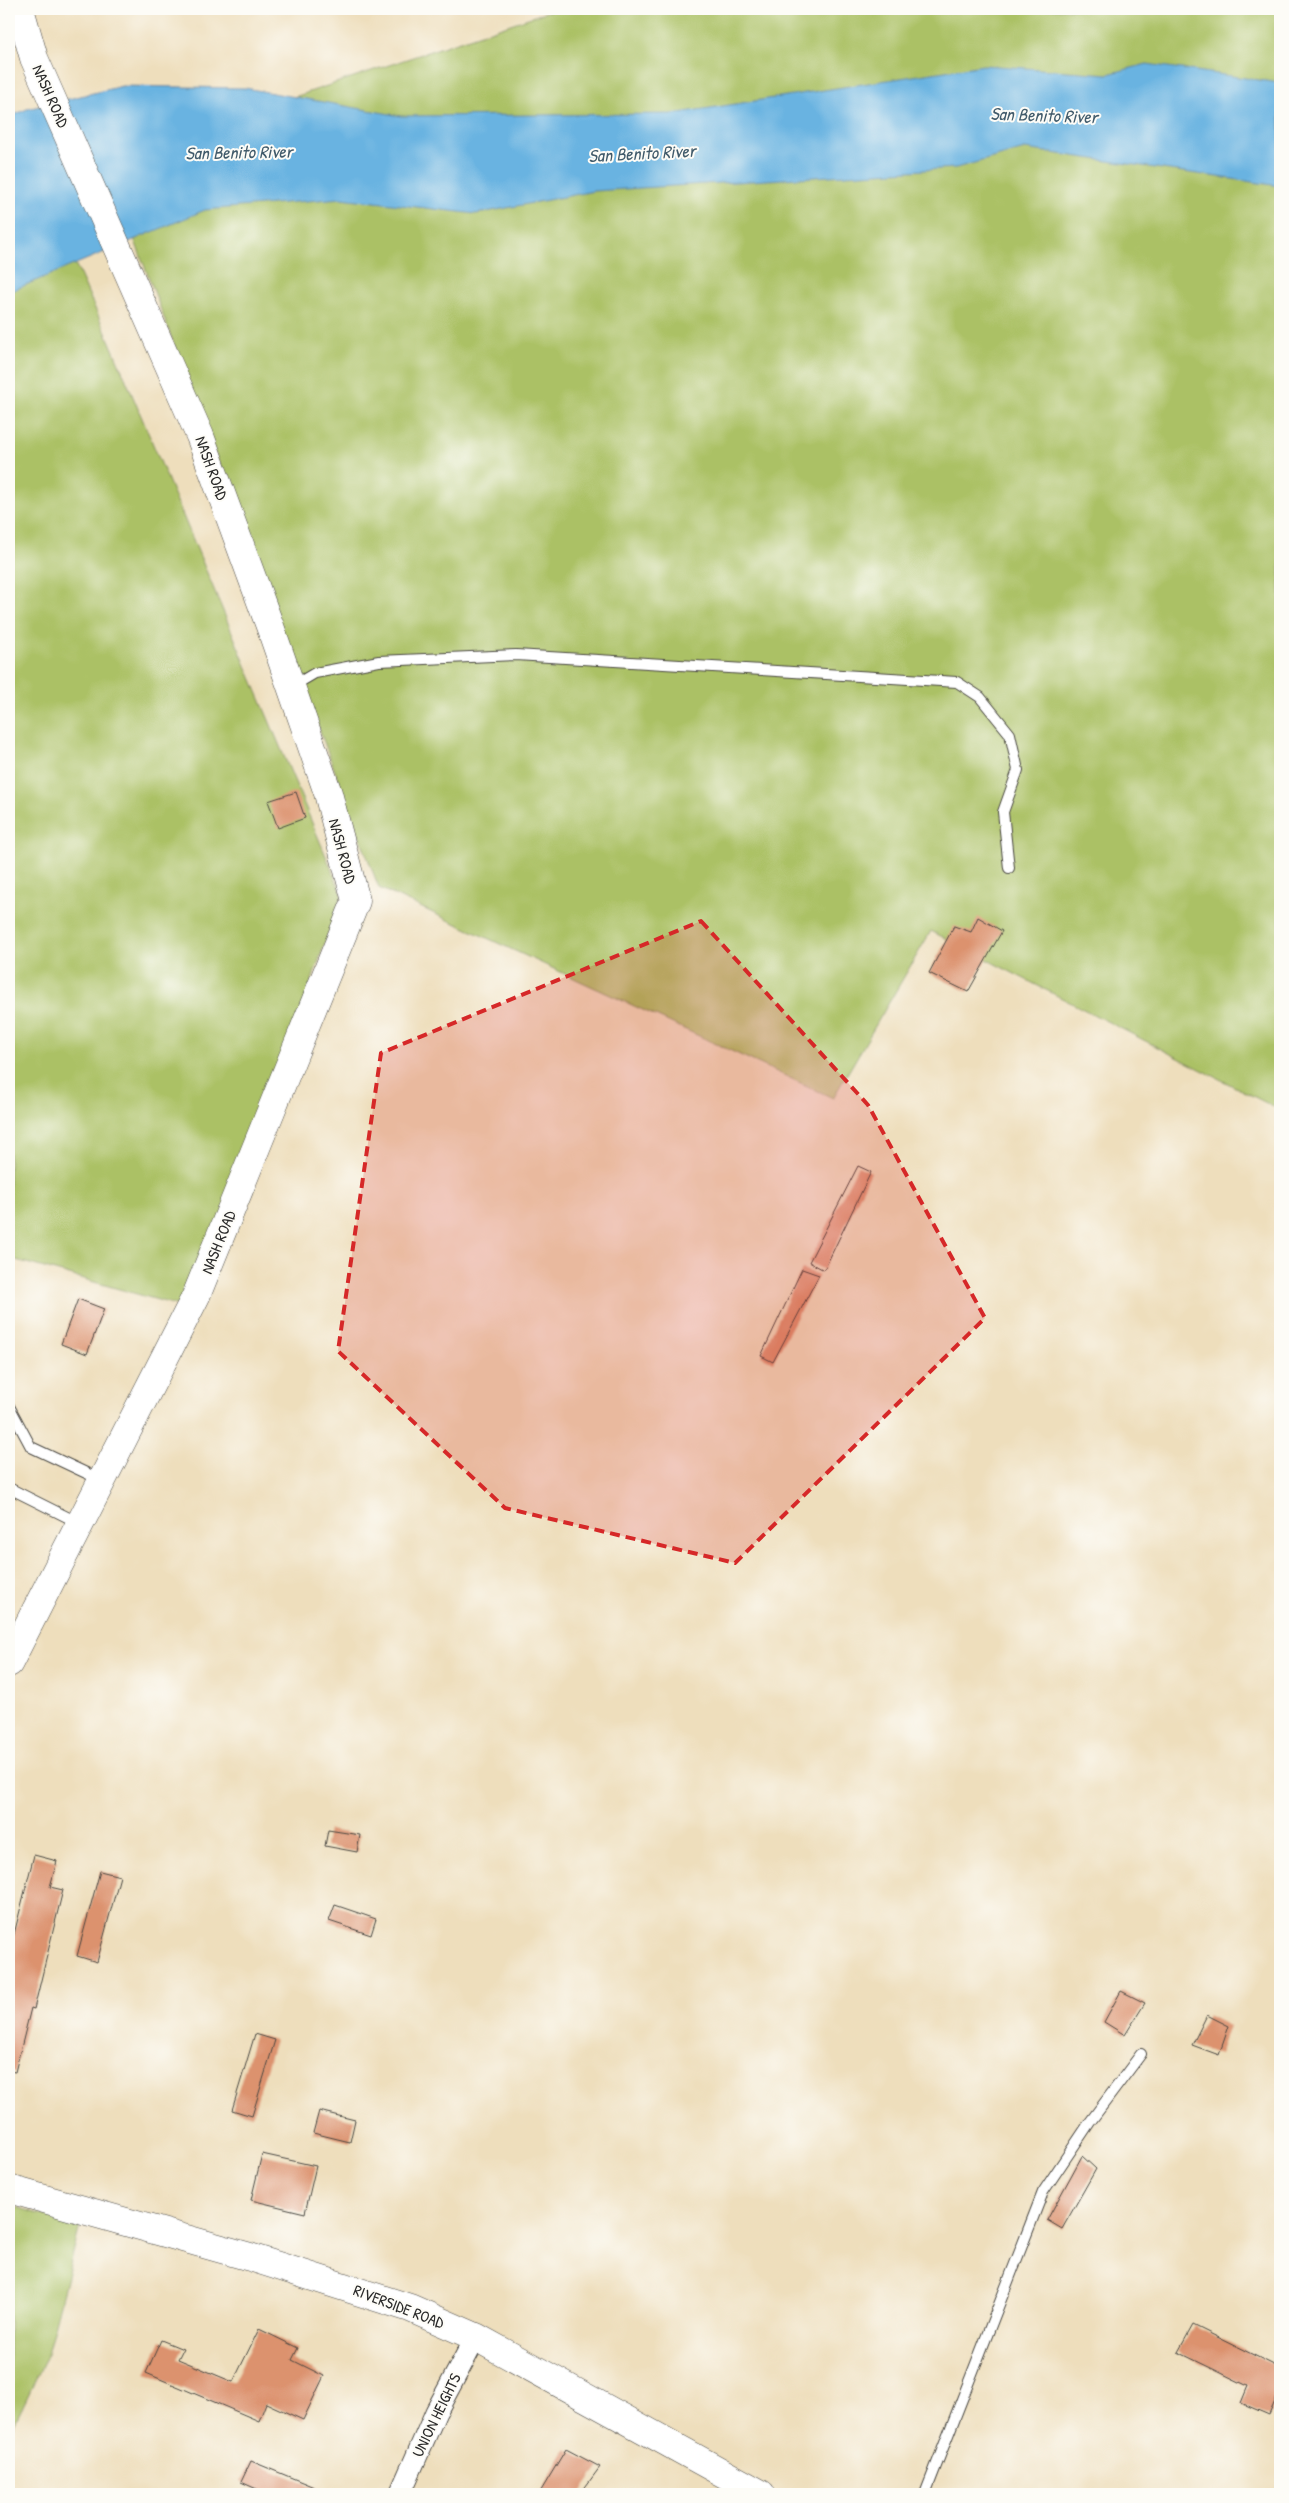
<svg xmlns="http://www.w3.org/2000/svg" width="1289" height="2503" viewBox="0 0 1289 2503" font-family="'Patrick Hand',sans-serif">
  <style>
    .green { fill: #abc165; stroke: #6b7648 }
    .water { fill: #69b3e1; stroke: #4a6f86 }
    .building { fill: #dc926e }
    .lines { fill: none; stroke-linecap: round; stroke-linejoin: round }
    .lane-casing { stroke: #484641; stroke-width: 12 }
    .street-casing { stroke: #484641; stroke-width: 23 }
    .secondary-casing { stroke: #484641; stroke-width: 29 }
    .lane { stroke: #fff; stroke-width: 10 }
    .street { stroke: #fff; stroke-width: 21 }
    .secondary { stroke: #fff; stroke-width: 28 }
    .marked { fill: #d62828; fill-opacity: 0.2; stroke: #d62828; stroke-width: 4; stroke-dasharray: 10 6; stroke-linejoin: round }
    .labels { text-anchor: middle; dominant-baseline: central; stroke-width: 4; stroke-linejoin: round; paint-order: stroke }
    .street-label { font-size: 16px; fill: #2b2b2b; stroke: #fdfcf7 }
    .water-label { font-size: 18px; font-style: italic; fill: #415b6b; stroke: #fdfcf7 }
  </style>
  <rect width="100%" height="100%" fill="#fdfcf7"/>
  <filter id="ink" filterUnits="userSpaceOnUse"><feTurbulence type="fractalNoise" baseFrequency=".02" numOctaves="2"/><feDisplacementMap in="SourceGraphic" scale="10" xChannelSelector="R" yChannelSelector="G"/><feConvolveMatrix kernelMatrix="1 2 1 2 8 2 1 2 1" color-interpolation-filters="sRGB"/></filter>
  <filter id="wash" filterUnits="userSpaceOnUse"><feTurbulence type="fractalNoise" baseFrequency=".0096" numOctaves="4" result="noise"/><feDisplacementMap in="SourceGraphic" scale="20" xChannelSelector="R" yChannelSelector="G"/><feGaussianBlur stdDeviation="1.12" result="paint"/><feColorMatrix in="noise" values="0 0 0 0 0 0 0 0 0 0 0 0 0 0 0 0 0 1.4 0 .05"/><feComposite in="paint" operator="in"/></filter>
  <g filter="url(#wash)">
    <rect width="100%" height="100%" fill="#eedebc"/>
    <!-- green -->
    <path class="green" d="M555 9H1280V1110L931 931 833 1098 379 888 86 111 238 116Z
      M9 115 110 342 342 894 197 1311 9 1258Z
      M9 2205 80 2226 46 2358 9 2435Z"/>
    <!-- water -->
    <path class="water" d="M1147 64 1280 83V186L1025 149 956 168 594 191 476 214 341 198 205 210 9 292V117L27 109 122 86 245 88 401 116 672 114 983 65 1108 74Z"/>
    <g id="blocks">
      <!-- building -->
      <path class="building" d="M296 792 305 818 278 828 268 801Z
        M978 917 1002 931 968 992 929 973 954 926 971 932Z
        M858 1166 871 1172 824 1270 809 1262Z
        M802 1269 819 1275 773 1362 761 1356Z
        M78 1299 104 1309 87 1354 61 1344Z
        M328 1830 360 1835 357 1852 325 1846Z
        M34 1855 57 1861 50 1887 63 1890 34 2009 31 2008 15 2072 9 2071V1954Z
        M100 1871 120 1876 97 1962 77 1956Z
        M335 1905 376 1919 371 1935 329 1921Z
        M1121 1991 1145 2003 1125 2035 1104 2022Z
        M1207 2015 1229 2026 1219 2055 1192 2045Z
        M255 2034 275 2040 252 2116 232 2110Z
        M319 2111 355 2120 350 2142 313 2133Z
        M262 2154 316 2166 305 2213 251 2200Z
        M1082 2156 1096 2169 1062 2229 1047 2220Z
        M1193 2325 1280 2368V2390L1269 2415 1241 2403 1248 2386 1178 2352Z
        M259 2329 298 2348 292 2360 324 2376 303 2420 266 2403 259 2421 146 2373 161 2340 183 2349 178 2359 233 2382Z
        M566 2449 600 2467 580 2494H539Z
        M251 2461 331 2494H257L259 2490 241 2482Z"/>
    </g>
  </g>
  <g filter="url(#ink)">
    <use href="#blocks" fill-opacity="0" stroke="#484641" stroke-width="1"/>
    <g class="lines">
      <defs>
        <path id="lane" d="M293 686 315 673 379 661 516 655 957 682 980 697 1010 734 1018 770 1003 812 1009 868
          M9 1406 31 1447 101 1480
          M9 1488 79 1523
          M925 2494 1043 2192 1090 2122 1141 2054"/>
        <path id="street" d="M400 2494 436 2412 476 2337"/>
        <path id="secondary" d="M9 1663 196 1296 356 901 328 793 271 629 200 436 34 58 20 9
          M9 2189 250 2257 410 2308 476 2337 761 2494"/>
      </defs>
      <!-- lane casing -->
      <use href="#lane" class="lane-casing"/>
      <!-- street casing -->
      <use href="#street" class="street-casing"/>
      <!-- secondary casing -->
      <use href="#secondary" class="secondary-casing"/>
      <!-- lane -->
      <use href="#lane" class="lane"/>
      <!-- street -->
      <use href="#street" class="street"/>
      <!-- secondary -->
      <use href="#secondary" class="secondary"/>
    </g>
  </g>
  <!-- marked area -->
  <path class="marked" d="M701 921 868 1105 985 1318 735 1563 505 1508 338 1351 381 1053Z"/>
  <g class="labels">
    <!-- street labels -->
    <g class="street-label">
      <text transform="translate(51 96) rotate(66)">NASH ROAD</text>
      <text transform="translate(212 468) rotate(70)">NASH ROAD</text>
      <text transform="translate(343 851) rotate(75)">NASH ROAD</text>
      <text transform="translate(218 1242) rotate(-68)">NASH ROAD</text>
      <text transform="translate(399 2306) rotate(21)">RIVERSIDE ROAD</text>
      <text transform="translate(436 2415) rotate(-64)">UNION HEIGHTS</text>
    </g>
    <!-- water labels -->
    <g class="water-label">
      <text transform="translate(1044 115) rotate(2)">San Benito River</text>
      <text transform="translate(239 152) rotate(-1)">San Benito River</text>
      <text transform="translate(642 153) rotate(-3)">San Benito River</text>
    </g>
  </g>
  <!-- margin -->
  <rect width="1289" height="2503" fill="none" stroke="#fdfcf7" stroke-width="30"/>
</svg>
